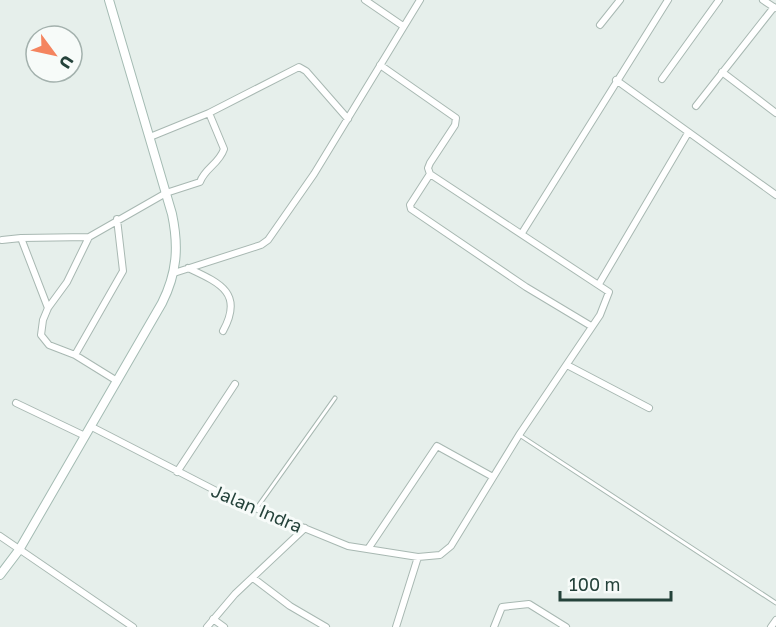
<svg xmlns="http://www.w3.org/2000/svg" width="776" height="627" viewBox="0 0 776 627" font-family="'Golos Text',sans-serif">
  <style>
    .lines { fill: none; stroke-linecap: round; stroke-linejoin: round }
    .lane-casing { stroke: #a8b8b2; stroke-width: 5 }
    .street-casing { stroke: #a8b8b2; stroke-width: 8 }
    .secondary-casing { stroke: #a4bbb3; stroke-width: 10 }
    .lane { stroke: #fff; stroke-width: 3 }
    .street { stroke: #fff; stroke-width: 6 }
    .secondary { stroke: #fff; stroke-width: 8 }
    .labels { text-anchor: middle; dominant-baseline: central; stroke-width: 6; stroke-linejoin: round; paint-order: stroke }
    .street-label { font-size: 18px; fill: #24423a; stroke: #f7fbf9 }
  </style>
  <rect width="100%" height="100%" fill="#e6efeb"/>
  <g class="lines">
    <defs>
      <path id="lane" d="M521 436 776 603
        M256 509 335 398"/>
      <path id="street" d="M365 0 403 26
        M763 0 775 8
        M600 25 620 0
        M722 72 776 113
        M662 79 719 0
        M616 80 776 195
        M696 106 774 7
        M150 137 209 113
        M430 174 410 205 411 209 526 287 591 326
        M522 233 668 0
        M2 240 21 238
        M188 268C220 283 244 293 223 331
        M174 273 261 245 268 240 314 174 420 0
        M599 284 688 133
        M48 308 21 238 89 237
        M75 355 123 271 117 219
        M567 365 649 408
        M117 381 75 355 49 345 41 335 43 320 48 308 67 282 89 237 166 193 200 182C205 168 219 164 224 149L209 113 299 67 306 71 348 119
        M16 403 85 436
        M90 426 226 496 348 546 418 557 440 555 451 546 519 435 600 315 609 292 430 174 428 168 430 163 455 125 456 118 380 65
        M177 472 235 384
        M0 536 133 627
        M368 549 437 446 493 477
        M253 578 290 606 326 627
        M213 619 224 627
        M207 627 235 594 305 528
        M396 627 418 557
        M494 627 502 607 529 604 566 627
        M771 627 776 620"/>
      <path id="secondary" d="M0 575 19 550 162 303C177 273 179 247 172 214L109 0"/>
    </defs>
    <!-- lane casing -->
    <use href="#lane" class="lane-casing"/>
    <!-- street casing -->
    <use href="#street" class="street-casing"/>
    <!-- secondary casing -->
    <use href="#secondary" class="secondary-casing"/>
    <!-- lane -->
    <use href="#lane" class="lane"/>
    <!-- street -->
    <use href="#street" class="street"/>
    <!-- secondary -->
    <use href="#secondary" class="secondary"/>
  </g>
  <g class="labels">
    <!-- street labels -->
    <g class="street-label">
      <text transform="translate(257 508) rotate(23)">Jalan Indra</text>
    </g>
  </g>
  <!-- north arrow -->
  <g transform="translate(54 54) rotate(123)"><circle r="28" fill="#f7fbf9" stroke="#a3b1ad" stroke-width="1.5"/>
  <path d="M0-4.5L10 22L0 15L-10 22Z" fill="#f4845f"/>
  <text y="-9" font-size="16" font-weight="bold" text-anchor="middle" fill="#24423a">U</text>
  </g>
  <!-- scale -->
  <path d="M560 591v9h111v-9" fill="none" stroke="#24423a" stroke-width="3"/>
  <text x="569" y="591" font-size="18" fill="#24423a" stroke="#f7fbf9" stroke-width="4.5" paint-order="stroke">100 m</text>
</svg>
